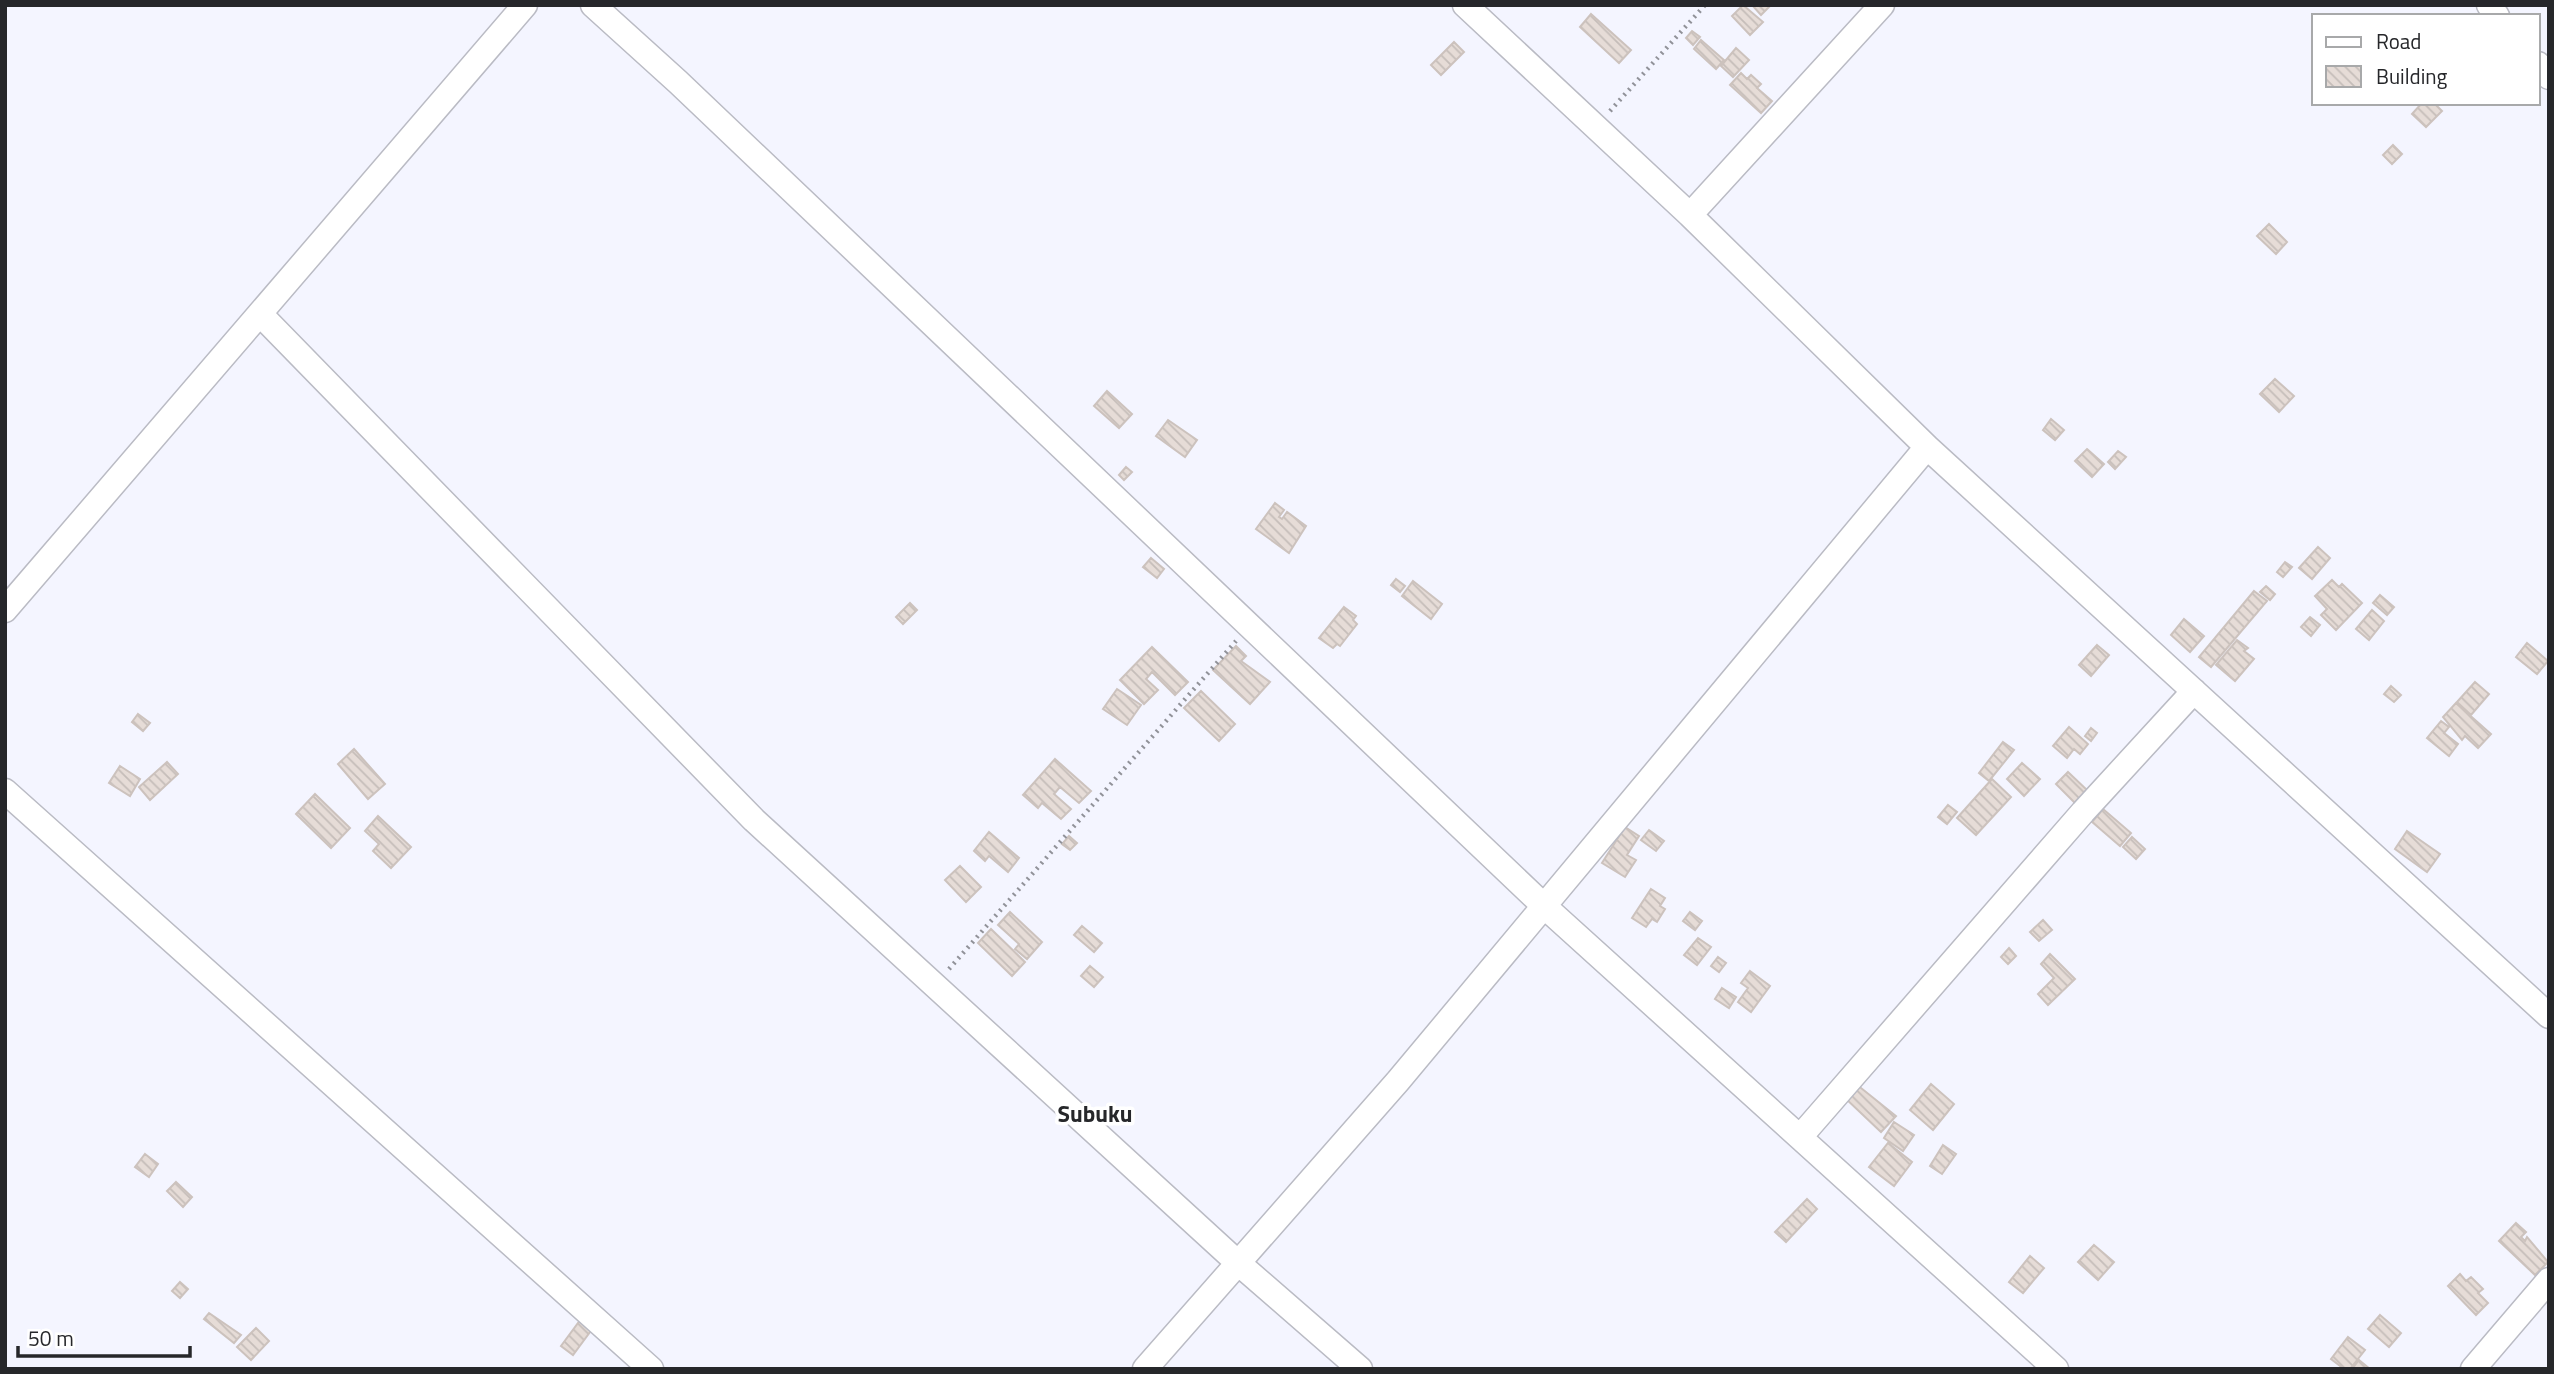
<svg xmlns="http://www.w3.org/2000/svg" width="2554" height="1374" viewBox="0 0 2554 1374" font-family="'Titillium Web',sans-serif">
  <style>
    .building { fill: url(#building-back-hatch); stroke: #ccc2bd; stroke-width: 2 }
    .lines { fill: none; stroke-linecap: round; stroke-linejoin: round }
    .street-casing { stroke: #babbc4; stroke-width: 27 }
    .path { stroke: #919299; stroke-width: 4.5; stroke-dasharray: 2 5; stroke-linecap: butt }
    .street { stroke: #fff; stroke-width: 24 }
    .labels { text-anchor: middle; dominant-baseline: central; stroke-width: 7; stroke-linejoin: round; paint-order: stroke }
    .quarter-label { font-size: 23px; font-weight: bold; fill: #26272a; stroke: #fff }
  </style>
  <defs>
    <pattern id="building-back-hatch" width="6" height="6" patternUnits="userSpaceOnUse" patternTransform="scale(1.75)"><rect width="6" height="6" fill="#e6dcd7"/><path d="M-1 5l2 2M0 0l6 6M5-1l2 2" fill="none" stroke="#c5bdb9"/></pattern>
  </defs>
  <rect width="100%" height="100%" fill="#f4f5ff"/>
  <!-- building -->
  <path class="building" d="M1743 5 1763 22 1750 35 1732 16Z
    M1752 5H1771L1761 15Z
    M1591 14 1631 50 1619 63 1580 27Z
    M1692 31 1700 37 1693 45 1686 38Z
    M1701 40 1724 60 1716 69 1694 49Z
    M1454 42 1464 52 1441 75 1431 65Z
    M1736 48 1749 60 1733 77 1721 66Z
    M1741 73 1747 79 1751 75 1761 84 1757 88 1772 101 1761 113 1730 85Z
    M2422 103H2434L2442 111 2426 127 2412 114Z
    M2393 145 2402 154 2392 164 2383 155Z
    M2269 224 2287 242 2276 254 2257 236Z
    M2275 379 2294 396 2279 412 2260 394Z
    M1107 391 1132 414 1119 428 1094 406Z
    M2051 419 2064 430 2055 440 2043 430Z
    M1168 420 1197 440 1185 457 1156 436Z
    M2087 449 2104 464 2092 477 2075 461Z
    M2118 451 2126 457 2115 469 2108 462Z
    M1126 467 1132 472 1124 480 1119 475Z
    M1275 503 1284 510 1279 517 1282 519 1287 512 1306 526 1289 553 1256 529Z
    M2318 547 2330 558 2312 579 2299 568Z
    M1151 558 1164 569 1157 578 1143 567Z
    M2285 562 2292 567 2283 577 2277 572Z
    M1396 579 1405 586 1400 592 1391 585Z
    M2332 580 2339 587 2342 584 2362 603 2336 630 2321 615 2327 609 2315 596Z
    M1413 581 1442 604 1431 619 1402 596Z
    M2266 586 2275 594 2270 600 2260 592Z
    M2254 591 2267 601 2211 667 2199 657Z
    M2380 595 2394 607 2387 615 2373 603Z
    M910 603 917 610 903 624 896 617Z
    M1344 607 1356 616 1353 620 1357 624 1340 646 1337 644 1333 648 1319 638Z
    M2372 610 2384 621 2369 640 2356 629Z
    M2310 617 2320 625 2311 636 2301 627Z
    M2184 619 2204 636 2190 652 2171 635Z
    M2237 640 2248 648 2244 651 2254 659 2235 681 2216 665Z
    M2527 643 2548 661 2537 674 2516 657Z
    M2097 645 2109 655 2091 676 2079 665Z
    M1236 646 1246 656 1241 661 1270 682 1250 704 1213 670Z
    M1152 647 1188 682 1175 695 1152 672 1146 679 1158 690 1144 704 1120 680Z
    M2475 682 2489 694 2471 715 2457 702Z
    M2391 686 2401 695 2394 702 2384 694Z
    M1117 689 1141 705 1127 725 1103 709Z
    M1201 691 1235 724 1219 741 1184 708Z
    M2456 703 2491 734 2478 748 2465 736 2462 740 2443 717Z
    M138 714 150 723 143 731 132 722Z
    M2441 721 2449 727 2444 733 2458 744 2449 756 2427 738Z
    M2069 727 2088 744 2080 754 2074 749 2067 758 2053 746Z
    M2091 728 2097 733 2091 741 2085 736Z
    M2003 742 2014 750 1989 781 1979 773Z
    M354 749 385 784 368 799 338 764Z
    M1055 759 1091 791 1079 803 1060 787 1054 794 1071 809 1061 819 1042 803 1038 808 1023 795Z
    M167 762 178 774 150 800 139 787Z
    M2022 763 2040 779 2024 796 2007 779Z
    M120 766 140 779 130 796 109 783Z
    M2068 772 2087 790 2075 803 2056 784Z
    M1992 779 2011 797 1976 835 1957 818Z
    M315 794 350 828 331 848 296 814Z
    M1948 805 1957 812 1947 824 1938 817Z
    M2103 809 2131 833 2120 846 2092 822Z
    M378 816 411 847 391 868 373 851 379 844 365 831Z
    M1625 827 1639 836 1627 855 1636 860 1625 877 1602 863Z
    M1649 830 1664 841 1656 851 1641 840Z
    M2407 831 2440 854 2427 872 2395 849Z
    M989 832 1019 858 1008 872 989 856 985 861 974 851Z
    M1069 836 1077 843 1070 850 1062 844Z
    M2132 837 2145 849 2136 859 2123 847Z
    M960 866 981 887 966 902 945 880Z
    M1651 889 1665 898 1660 906 1665 909 1657 922 1652 919 1646 927 1632 918Z
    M1010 912 1042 942 1027 959 1015 949 1019 944 998 925Z
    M1690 912 1702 921 1695 930 1683 921Z
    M2043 920 2052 930 2039 941 2030 932Z
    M1082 926 1102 943 1094 952 1074 935Z
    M991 929 1025 962 1012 976 978 943Z
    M1698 938 1711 947 1697 965 1684 955Z
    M2009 948 2016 956 2008 964 2001 957Z
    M2050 954 2075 979 2048 1005 2038 994 2054 978 2041 964Z
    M1718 957 1726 963 1719 972 1711 966Z
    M1090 966 1103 977 1094 987 1081 976Z
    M1750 971 1770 986 1751 1012 1738 1002 1748 988 1741 983Z
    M1722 988 1736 997 1729 1008 1715 999Z
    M1856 1084 1896 1116 1881 1132 1844 1097Z
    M1931 1084 1954 1104 1933 1130 1910 1110Z
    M1894 1122 1914 1135 1903 1151 1884 1138Z
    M1888 1143 1912 1162 1894 1186 1869 1167Z
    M1943 1145 1956 1154 1942 1174 1930 1166Z
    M145 1154 158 1164 149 1177 135 1167Z
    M176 1182 192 1197 183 1207 167 1191Z
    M1807 1199 1817 1209 1786 1242 1775 1232Z
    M2516 1223 2526 1232 2521 1237 2525 1241 2527 1237 2548 1262 2535 1275 2499 1241Z
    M2094 1245 2114 1262 2098 1280 2078 1262Z
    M2030 1256 2044 1268 2023 1293 2009 1282Z
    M2460 1274 2466 1281 2471 1277 2483 1289 2478 1293 2488 1303 2476 1315 2448 1286Z
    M180 1282 188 1289 180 1298 172 1291Z
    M209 1313 241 1335 234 1343 204 1319Z
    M2380 1315 2401 1333 2389 1347 2368 1329Z
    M581 1319 593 1328 573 1355 561 1346Z
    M256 1328 269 1341 251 1360 237 1347Z
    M2348 1337 2365 1350 2350 1369H2344L2331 1359Z
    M2359 1360 2370 1369H2352Z"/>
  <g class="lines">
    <defs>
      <path id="street" d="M593 5 678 82 1544 906 2056 1369
        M2489 5 2497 16
        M2538 64 2549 77
        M1690 215 1882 5
        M260 314 754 820 1237 1262 1360 1369
        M1927 447C2134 636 2340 827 2549 1016
        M5 610 525 5
        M5 791 651 1369
        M1800 1137 2083 812 2194 691
        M1145 1369 1398 1081 1927 447 1690 215 1465 5
        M2473 1369 2549 1280"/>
    </defs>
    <!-- street casing -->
    <use href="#street" class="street-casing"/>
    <!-- path -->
    <path class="path" d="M1610 111 1705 5
      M949 969 1236 641"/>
    <!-- street -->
    <use href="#street" class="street"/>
  </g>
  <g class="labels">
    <!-- quarter labels -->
    <g class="quarter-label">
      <text x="1095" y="1113">Subuku</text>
    </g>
  </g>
  <!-- border -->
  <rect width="2554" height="1374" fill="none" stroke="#26272a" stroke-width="14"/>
  <!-- legend -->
  <rect x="2312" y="14" width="228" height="91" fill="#ffffff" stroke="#a8a9aa" stroke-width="2"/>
  <rect x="2326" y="37" width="35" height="10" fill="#ffffff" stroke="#a8a9aa" stroke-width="2"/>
  <text x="2376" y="49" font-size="21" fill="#26272a">Road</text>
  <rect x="2326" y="66" width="35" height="21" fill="url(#building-back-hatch)" stroke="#a8a9aa" stroke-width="2"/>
  <text x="2376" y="84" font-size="21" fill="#26272a">Building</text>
  <!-- scale -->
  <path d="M18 1346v10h172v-10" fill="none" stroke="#26272a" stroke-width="3.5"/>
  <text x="28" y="1346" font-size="21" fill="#26272a" stroke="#ffffff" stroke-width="5" paint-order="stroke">50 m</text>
</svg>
